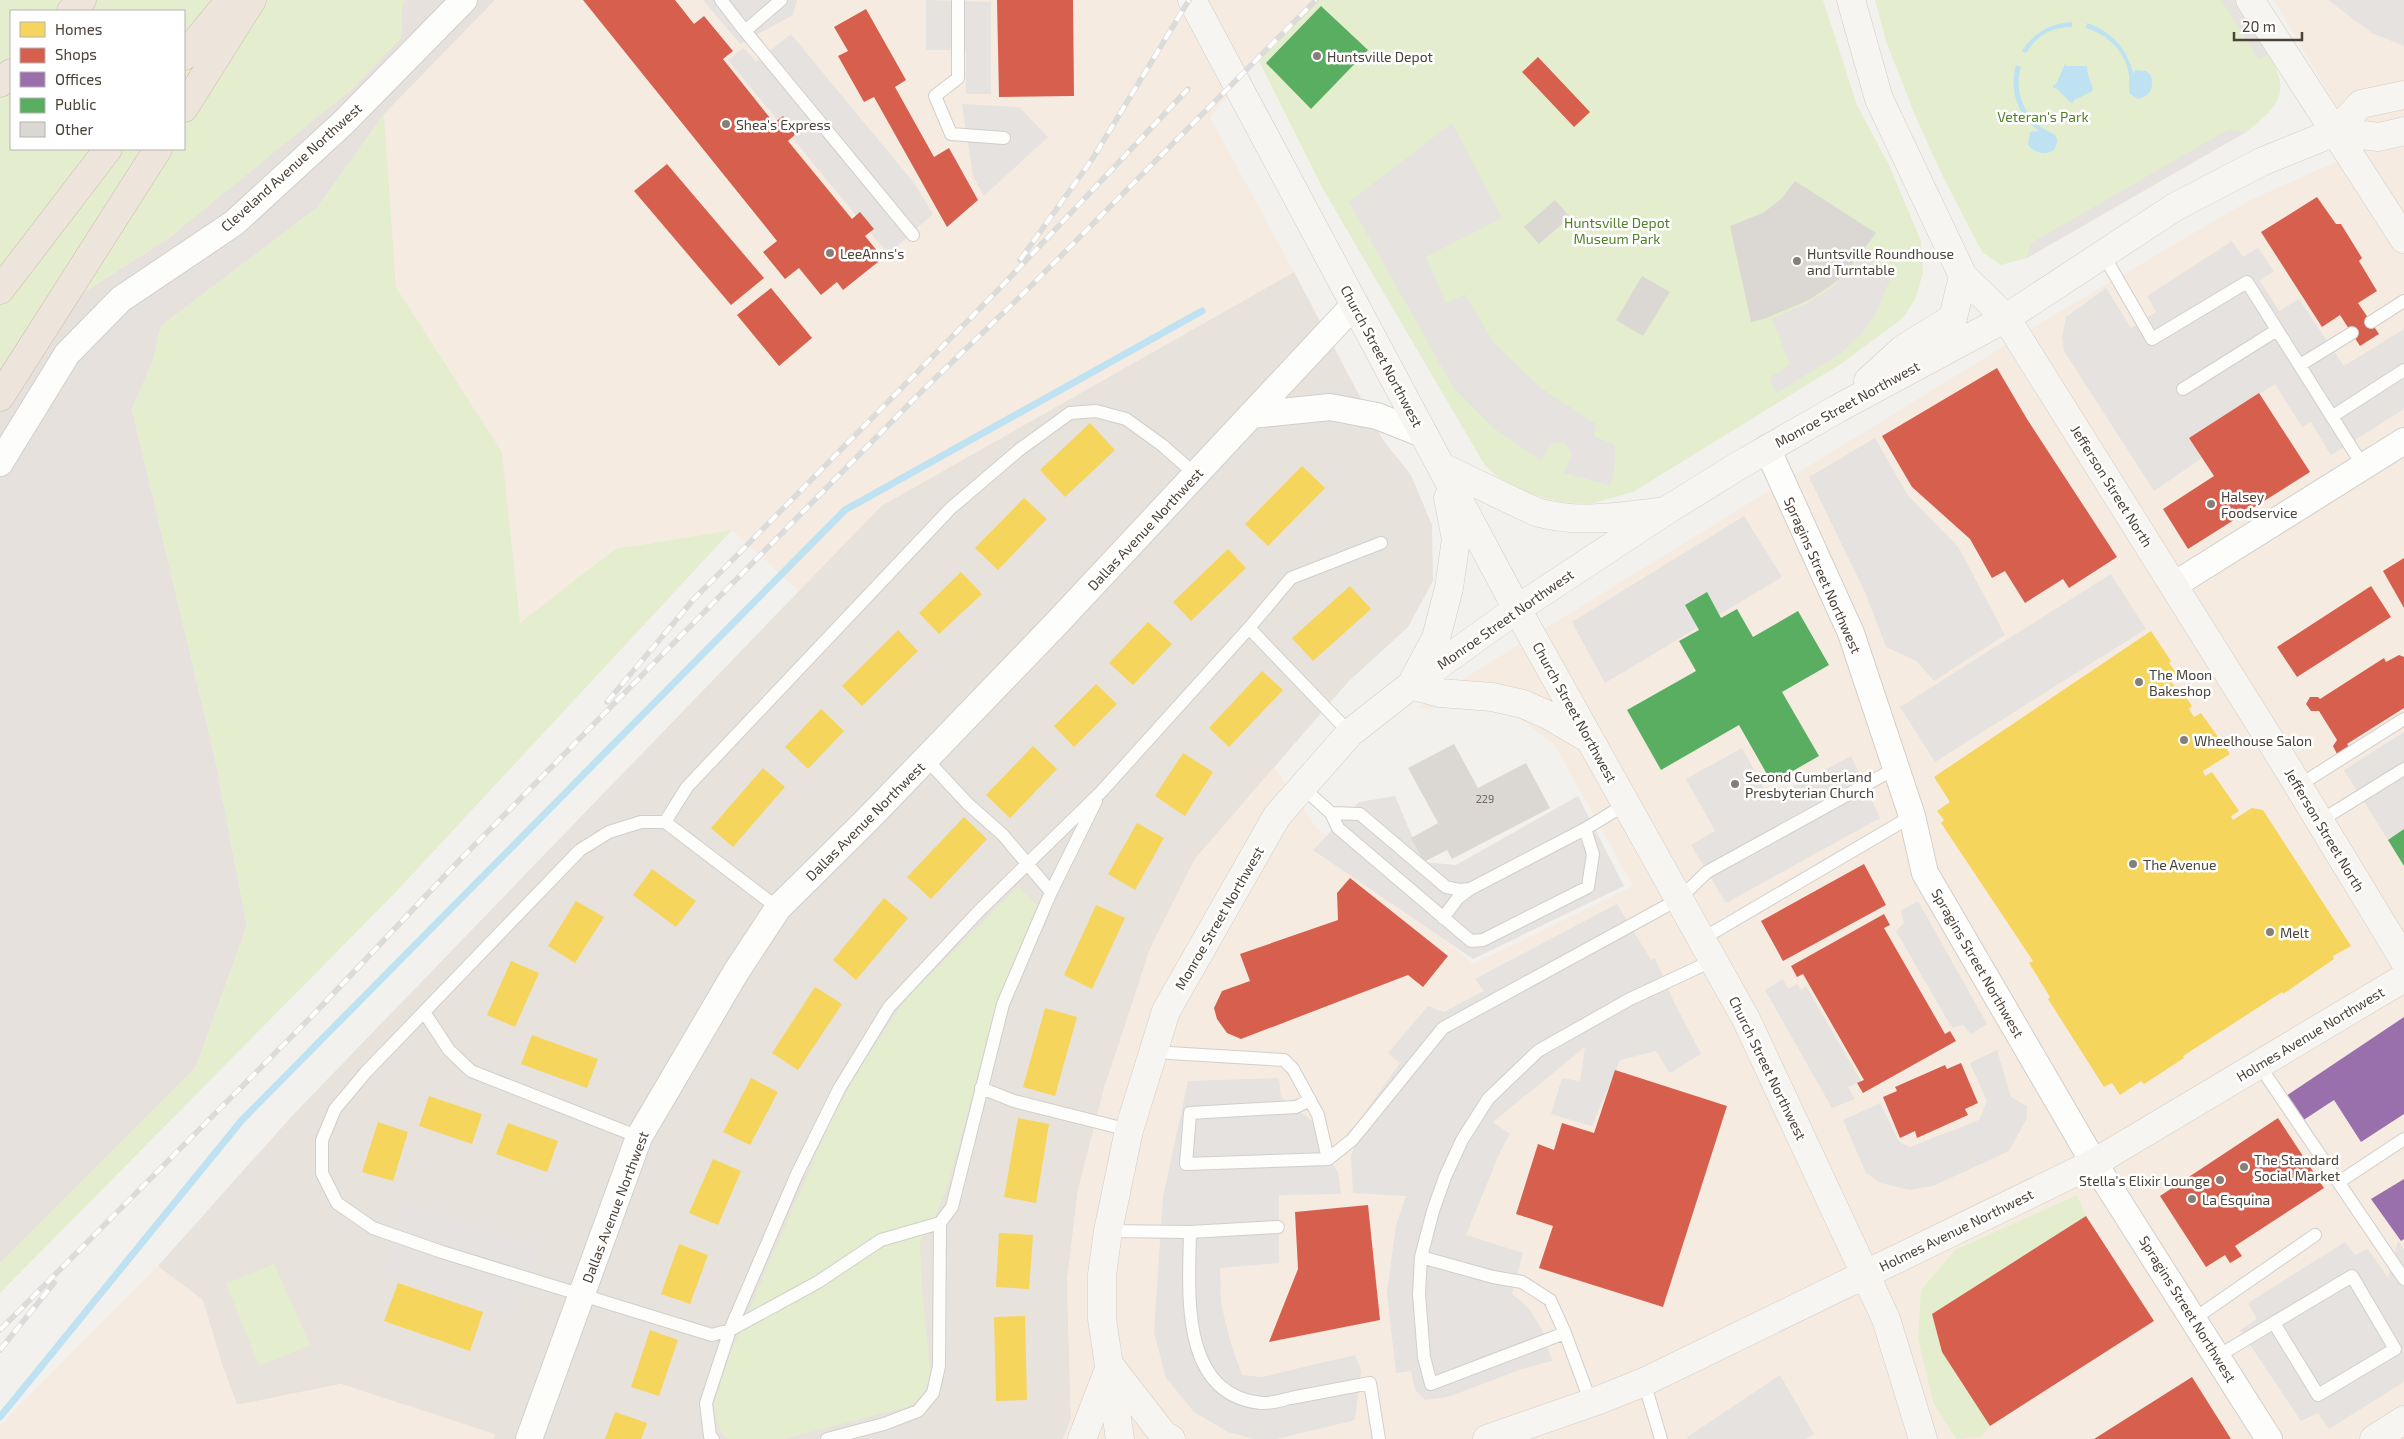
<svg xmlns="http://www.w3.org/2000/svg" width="2404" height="1439" viewBox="0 0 2404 1439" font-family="'Exo 2',sans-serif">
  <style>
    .residential { fill: #e7e2db }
    .commercial { fill: #f6ebe1 }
    .industrial { fill: #e6e1dd }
    .green { fill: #e4eece; fill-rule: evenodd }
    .parking { fill: #e5e2df }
    .water { fill: #bee2f2 }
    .homes { fill: #f6d55c }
    .shops { fill: #d6604d }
    .offices { fill: #9970ab }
    .public { fill: #5aae61 }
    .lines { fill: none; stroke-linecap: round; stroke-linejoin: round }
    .stream { stroke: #bee2f2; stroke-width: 7 }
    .building { fill: #dbd8d4 }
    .lane-casing { stroke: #d1cfcb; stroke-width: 14 }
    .street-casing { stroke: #d1cfcb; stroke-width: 28 }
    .secondary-casing { stroke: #d3cdc5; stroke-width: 29 }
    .highway-casing { stroke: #ccbba8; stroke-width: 29 }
    .lane { stroke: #fdfdfc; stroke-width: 12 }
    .street { stroke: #fdfdfc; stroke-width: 26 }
    .secondary { stroke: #f7f5f1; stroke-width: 28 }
    .highway { stroke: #ede5db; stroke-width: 28 }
    .rail-casing { stroke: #dbdbda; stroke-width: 5.5 }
    .rail { stroke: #fff; stroke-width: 4; stroke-dasharray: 11; stroke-linecap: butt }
    .poi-dot { fill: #867f78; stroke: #fff; stroke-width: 2 }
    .labels { text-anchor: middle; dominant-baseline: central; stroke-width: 5; stroke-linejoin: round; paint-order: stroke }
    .number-label { font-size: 11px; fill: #706961 }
    .poi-label { font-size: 14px; fill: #4b4238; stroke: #fff; text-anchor: start }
    .park-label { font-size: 14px; fill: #528028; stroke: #fff }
    .street-label { font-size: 14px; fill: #4b4238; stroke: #fff }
  </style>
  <rect width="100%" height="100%" fill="#f3f1ee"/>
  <!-- residential -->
  <path class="residential" d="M1294 272 1383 440 1411 475 1432 525 1433 581 1408 627 1348 682 1195 859 1150 949 1104 1089 1078 1190 1067 1282 1071 1419 1063 1439H493L495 1435 341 1384 237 1405 224 1370 158 1266 292 1116 881 506Z"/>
  <!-- commercial -->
  <path class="commercial" d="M495 0H1319L1258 59 1210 117 1294 272 881 506 799 591 732 530 615 549 520 624 502 452 396 287 384 114Z
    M2274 0H2404V1439H1063L1071 1419 1067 1282 1078 1190 1104 1089 1150 949 1195 859 1274 767 1315 826 1473 964 1633 886 1554 744 1508 710 1466 704 1430 709 1416 708 2064 309 2250 200 2362 150Z
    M158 1266 203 1300 224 1370 237 1405 341 1384 495 1434 493 1439H0V1425Z"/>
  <!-- industrial -->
  <path class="industrial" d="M406 0H495L384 114 317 208 161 326 152 363 132 409 215 758 247 926 196 1067 0 1263V368L24 331 170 237 401 38 402 5Z"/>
  <!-- green -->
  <path class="green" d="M0 0H406L402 5 401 38 351 90 170 237 24 331 0 368ZM11 11H184V149H11Z
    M1319 0H1823L1857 105 1889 165 1921 241 1923 273 1916 297 1903 318 1841 364 1633 492 1590 504 1560 502 1533 495 1517 488 1496 476 1484 464 1324 191 1258 59Z
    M1875 0H2235C2249 22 2285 67 2280 92 2278 107 2257 124 2246 132L2027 258 2001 265 1982 252 1942 175 1914 113 1886 41Z
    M384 114 396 287 502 452 520 623 615 549 732 530 394 894 0 1293V1263L196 1067 247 926 215 758 132 409 152 363 161 326 317 208Z
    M1018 887 1037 905 996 1005 948 1185 937 1212 920 1242 922 1289 930 1372C927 1390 921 1402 903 1408L784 1439H728L721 1432 716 1419 714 1404 730 1354 830 1123 858 1070 907 998Z
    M2077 1195 2086 1216 1932 1314 1942 1352 1990 1426 1981 1437 1956 1439 1933 1402 1918 1339 1921 1290 1955 1250Z
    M274 1264 310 1345 259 1366 226 1284Z"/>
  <!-- parking -->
  <path class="parking" d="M703 0H797L793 15 740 44Z
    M926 0 991 2V94H966V50H926Z
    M2221 0H2236L2269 54 2259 60Z
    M2328 0H2404V46L2372 33Z
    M791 34 914 183 933 214 888 254 728 60 744 48 756 62Z
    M962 104 1019 107 1048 137 984 196 973 176Z
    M1452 123 1502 218 1426 257 1446 303 1465 294 1494 343 1541 388 1596 424 1594 436 1615 445V467L1610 485 1564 473 1572 453 1563 442 1551 444 1541 461 1492 427 1453 387 1349 202Z
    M2229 129 2246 132 2027 258 2031 243Z
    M2232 241 2243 257 2258 248 2274 271 2260 281 2279 311 2299 299 2344 366 2404 329V409L2331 455 2311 422 2302 427 2275 384 2189 438 2202 458 2154 491 2064 351 2062 337 2066 317 2106 288 2131 328 2156 312 2147 296Z
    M1861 258 1892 275 1875 314 1861 334 1841 353 1777 393 1769 378 1790 364 1772 319 1808 303 1833 287Z
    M1875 438 1907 494 1959 548 2005 635 1934 681 1917 661 1886 647 1865 592 1809 477Z
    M1744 516 1782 577 1605 683 1572 622Z
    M2111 574 2146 629 1935 762 1900 707Z
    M2404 732V829L2388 840 2344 770Z
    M1742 748 1770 799 1851 756 1880 818 1726 903 1691 845 1715 831 1686 779Z
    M1395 796 1423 862 1456 865 1578 796 1624 886 1473 959 1313 850 1359 802Z
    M1918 901 1987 1024 1971 1034 1963 1025 1952 1028 1896 931 1904 923 1901 911Z
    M1617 904 1651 960 1655 958 1674 1002 1701 1054 1670 1073 1656 1051 1620 1060 1592 1126 1551 1114 1562 1078 1580 1081 1585 1047 1493 1122 1510 1134 1500 1152 1466 1235 1523 1253 1512 1294 1526 1305 1542 1329 1552 1361 1522 1369 1448 1397 1425 1400 1415 1390 1411 1371 1396 1373 1387 1293 1396 1225 1406 1196 1353 1193 1351 1157 1365 1112 1400 1063 1388 1053 1428 1006 1444 1012 1484 991 1475 979Z
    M1783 979 1788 989 1797 984 1801 990 1806 986 1861 1081 1848 1087 1855 1099 1832 1108 1765 990Z
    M1997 1050 2011 1097 2027 1106V1118L2009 1151 1933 1186 1909 1190 1881 1183 1866 1173 1843 1120 1880 1103 1899 1142 1910 1147 1979 1120 1987 1101 1970 1063Z
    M1279 1078 1281 1097 1316 1124 1318 1143 1338 1172 1341 1194 1279 1195V1263L1220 1268 1221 1303 1230 1341 1242 1375 1262 1377 1355 1355 1361 1371 1355 1420 1277 1439H1254L1228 1432 1194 1412 1166 1378 1154 1332 1163 1197 1188 1081Z
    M406 1203 539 1247 515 1314 382 1273Z
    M2398 1241 2404 1249V1382L2329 1429 2318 1413 2301 1421 2240 1330 2257 1319 2248 1303 2345 1242 2355 1255 2368 1249 2388 1278Z
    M1780 1375 1814 1434 1806 1439H1688L1687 1437Z"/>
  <!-- water -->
  <path class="water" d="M2072 22V27C2051 27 2037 36 2026 53L2022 51C2033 33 2051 23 2072 22Z
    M2087 23C2113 32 2127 49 2134 75L2135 70 2146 71 2150 74C2155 86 2151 96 2138 99L2130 94C2128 88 2130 82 2129 75 2126 52 2108 35 2086 28Z
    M2065 64 2066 66H2086L2088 68 2087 70 2093 89 2091 92 2074 100 2073 103 2070 102 2056 88H2053V85L2056 84Z
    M2016 65 2021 67C2014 89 2023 113 2041 127 2045 130 2051 132 2055 135 2059 140 2056 146 2054 150 2044 156 2035 153 2028 145L2030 132 2039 131C2017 115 2009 90 2016 65Z"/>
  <!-- homes -->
  <path class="homes" d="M1090 423 1115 450 1065 497 1040 470Z
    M1302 466 1325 488 1268 546 1245 524Z
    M1024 498 1047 519 998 570 975 548Z
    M1228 549 1246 568 1191 621 1173 602Z
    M961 572 982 594 939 634 919 613Z
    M1350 586 1371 609 1313 661 1292 638Z
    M1148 622 1172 644 1133 685 1109 663Z
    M898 630 918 651 862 706 842 686Z
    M2151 631 2171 661 2169 663 2177 674 2170 679 2175 688 2178 686 2192 706 2189 709 2194 717 2201 713 2230 754 2203 771 2205 776 2212 772 2239 811 2231 816 2233 820 2252 808 2263 810 2351 946 2333 956 2334 959 2283 994 2282 992 2183 1056 2184 1058 2144 1084 2141 1081 2120 1095 2112 1083 2104 1087 2048 999 2050 997 2029 963 2033 961 1941 823 1944 820 1937 811 1950 802 1934 777Z
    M1262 671 1283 690 1229 747 1209 728Z
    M1096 684 1117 704 1074 747 1054 726Z
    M821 709 844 731 808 769 785 747Z
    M1033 746 1057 769 1010 818 986 795Z
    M1183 753 1213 772 1185 816 1155 796Z
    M763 768 785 787 733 847 711 828Z
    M964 817 987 839 931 899 907 877Z
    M1137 823 1164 838 1135 890 1108 874Z
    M652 869 696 901 676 927 633 895Z
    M884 898 908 918 856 980 833 960Z
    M576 901 604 917 575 963 548 946Z
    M1096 905 1125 918 1092 989 1064 975Z
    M511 961 539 973 515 1027 487 1015Z
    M815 987 842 1004 798 1070 772 1053Z
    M1045 1008 1077 1017 1055 1096 1023 1087Z
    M532 1035 598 1059 587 1088 521 1064Z
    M751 1078 778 1092 750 1145 723 1132Z
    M429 1096 482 1114 472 1144 419 1126Z
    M1018 1118 1049 1124 1036 1203 1004 1197Z
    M378 1122 408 1132 393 1181 362 1172Z
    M508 1123 558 1141 547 1172 496 1154Z
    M713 1159 741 1171 718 1225 689 1213Z
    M999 1233 1033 1235 1029 1289 996 1287Z
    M679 1244 708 1255 690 1304 661 1294Z
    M398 1283 483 1312 470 1351 384 1321Z
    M1025 1316 1027 1400 996 1401 994 1317Z
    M650 1330 678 1340 659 1396 631 1387Z
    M615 1412 647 1423 641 1439H605Z"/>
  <!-- shops -->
  <path class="shops" d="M583 0H675L694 24 704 16 733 51 723 59 774 123 783 116 797 133 788 141 852 219 860 212 874 229 865 236 883 258 843 290 837 282 821 295 799 268 785 279 763 252 777 241Z
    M997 0H1073L1074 96 999 97Z
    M866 9 906 80 895 87 934 157 949 148 978 200 947 227 874 97 864 102 838 56 848 51 834 27Z
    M1538 57 1590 112 1574 127 1522 72Z
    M667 164 764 278 731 305 634 191Z
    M2317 197 2336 224H2341L2362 258 2359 261 2377 291 2358 303 2379 334 2360 346 2340 315 2322 327 2261 232Z
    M771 288 812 338 779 366 737 315Z
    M1997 368 2027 419 2117 557 2069 588 2063 579 2025 603 2005 571 1992 578 1970 539 1912 487 1882 436Z
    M2259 393 2310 472 2188 549 2163 509 2214 476 2189 438Z
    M2404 558V608L2383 571Z
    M2371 586 2391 617 2297 677 2277 647Z
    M2399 655 2404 657V708L2347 744 2349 747 2346 753 2337 754 2333 746 2337 740 2319 711H2311L2306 704 2310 697H2318L2320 699 2384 658 2386 662Z
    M1864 864 1886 905 1783 961 1761 921Z
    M1350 878 1448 956 1423 987 1408 975 1241 1039 1227 1033 1217 1019 1214 1008 1222 991 1250 981 1240 954 1338 920 1337 893Z
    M1884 914 1890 925 1884 928 1945 1034 1950 1031 1956 1041 1863 1093 1857 1083 1864 1080 1803 974 1797 977 1791 966Z
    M1961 1063 1978 1103 1965 1109 1968 1115 1917 1138 1915 1131 1900 1138 1883 1097 1897 1091 1895 1087 1945 1065 1947 1069Z
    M1615 1070 1727 1106 1663 1307 1539 1268 1553 1226 1516 1214 1538 1144 1554 1150 1562 1123 1594 1133Z
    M2278 1118 2324 1188 2235 1246 2242 1256 2230 1263 2225 1255 2206 1267 2160 1196Z
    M1368 1205 1380 1320 1269 1342 1298 1269 1295 1212Z
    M2086 1216 2154 1321 1990 1426 1942 1352 1932 1314Z
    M2192 1377 2231 1439H2094Z"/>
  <!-- offices -->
  <path class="offices" d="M2404 1017V1114L2361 1142 2334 1100 2302 1121 2286 1096Z
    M2404 1179V1239L2401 1241 2371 1199Z"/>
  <!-- public -->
  <path class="public" d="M1321 6 1368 50 1311 109 1266 63Z
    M1707 592 1721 618 1737 609 1753 637 1798 611 1829 665 1782 692 1819 756 1772 783 1739 725 1661 770 1627 710 1696 671 1679 641 1699 630 1685 605Z
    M2404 829V866L2388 840Z"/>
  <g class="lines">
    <!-- stream -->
    <path class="stream" d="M0 1417 242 1120 845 510 1202 311"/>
  </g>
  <!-- building -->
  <path class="building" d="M1795 181 1876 233 1847 272 1833 284 1809 300 1764 319 1751 322 1730 226 1763 213 1781 199Z
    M1555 200 1570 217 1539 244 1524 227Z
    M1642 276 1670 292 1643 336 1616 320Z
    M1454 744 1478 788 1526 763 1550 808 1452 859 1447 850 1424 862 1411 838 1438 823 1408 768Z"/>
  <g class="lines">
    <defs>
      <path id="lane" d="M721 0 745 31
        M781 0 745 31 913 235
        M958 0V78L935 96 951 134 1004 138
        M2103 254 2152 339 2247 282 2363 466
        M2371 322 2404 301
        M2300 365 2352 333
        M2183 389 2277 330
        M2333 416 2404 370
        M1249 628 1350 733
        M926 759 968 804 1003 835 1051 892
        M2298 786 2404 719
        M1302 787 1331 813
        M2320 821 2404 769
        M665 822 687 787 951 508 1019 450 1070 413 1096 411 1126 419 1162 445 1195 474
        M1585 829 1593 854 1588 887 1483 940 1471 941 1338 828 1331 813 1360 814 1446 887 1460 890 1470 889 1585 829 1626 804
        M778 908 665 822H641L609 832 580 850 366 1072 335 1109 322 1140V1173L337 1203 373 1228 442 1252 712 1335 730 1330 818 1282 881 1240 940 1223
        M1443 918 1458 898 1470 889
        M1702 939 1912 816
        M424 1012 449 1050 471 1071 639 1137
        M1153 1052 1284 1060 1293 1069 1318 1115 1328 1159 1186 1164 1190 1113 1296 1107 1310 1100
        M2259 1065 2404 1279
        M981 1088 1014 1101 1129 1130
        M1328 1159 1352 1140 1443 1028 1679 899 1707 872 1896 768
        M2339 1182 2404 1139
        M1108 1231 1190 1232C1189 1291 1179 1395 1261 1403 1270 1404 1282 1400 1291 1398 1317 1393 1343 1388 1370 1383L1379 1439
        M1190 1232 1278 1227
        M1421 1257 1493 1277 1522 1282 1550 1300 1565 1333 1431 1384 1424 1357 1419 1294 1421 1257 1433 1211 1445 1177 1462 1140 1488 1099 1538 1051 1630 999 1714 960
        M2194 1319 2315 1235
        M1565 1333 1591 1403
        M2218 1356 2352 1276 2395 1349 2318 1395 2274 1323
        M1644 1382 1661 1439
        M713 1439 710 1436 706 1403 730 1330 797 1174 839 1089 889 1007 979 911 1101 792 1249 628 1291 578 1381 543
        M827 1439 884 1424 918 1411 933 1393 939 1366 940 1223 952 1207 1003 1004 1051 892 1096 801"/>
      <path id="street" d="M1251 415 1330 407 1377 416 1425 435
        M1767 448 1851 633 1912 816 1925 873 2094 1163 2269 1439
        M0 463 67 354 121 299 234 223 343 123 464 0
        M2174 585 2404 441
        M529 1439 639 1137 736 972 778 908 867 820 1055 625 1355 304"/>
      <path id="secondary" d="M1192 0 1517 609 1746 1019 1886 1319 1923 1439
        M1851 0 1879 99 1963 276 2006 318 2282 759 2404 960
        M2250 0 2404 239
        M2335 132 2379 137 2404 131
        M1868 381 1903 349 1953 318 1963 276
        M1442 467 1536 512C1579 524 1615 517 1659 512
        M1414 679 1436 638 1449 588 1456 539 1448 498
        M1411 685 1440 693 1492 697 1523 704 1548 715 1589 739
        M1111 1367 1163 1434 1171 1439
        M1082 1439 1109 1369
        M1120 1439 1102 1319V1275L1108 1231 1129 1130 1166 1011 1277 816 1350 733 1411 685 1517 609 1664 512 1738 466 1837 409 2006 318 2175 207 2261 162 2335 132 2361 104 2404 95
        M1487 1439 1599 1400 1644 1382 2094 1163 2404 978
        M2374 1439 2404 1420"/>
      <path id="highway" d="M71 11 82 0
        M184 56 230 0
        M0 83 11 73
        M184 108 252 0
        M0 290 108 149
        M0 397 158 149"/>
    </defs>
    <!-- lane casing -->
    <use href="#lane" class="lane-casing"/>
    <!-- street casing -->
    <use href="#street" class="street-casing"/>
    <!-- secondary casing -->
    <use href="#secondary" class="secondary-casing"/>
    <!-- highway casing -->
    <use href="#highway" class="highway-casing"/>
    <!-- lane -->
    <use href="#lane" class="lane"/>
    <!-- street -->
    <use href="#street" class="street"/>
    <!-- secondary -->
    <use href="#secondary" class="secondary"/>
    <!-- highway -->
    <use href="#highway" class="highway"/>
    <defs>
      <path id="rail" d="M1020 260 1093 158 1189 0
        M607 702 693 600 999 289 1188 89
        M0 1330 313 1015 456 864 918 395 1030 287 1316 0
        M0 1350 54 1283"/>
    </defs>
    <!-- rail casing -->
    <use href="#rail" class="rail-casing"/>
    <!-- rail -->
    <use href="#rail" class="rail"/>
  </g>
  <!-- markers -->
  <g class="poi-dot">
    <circle cx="1317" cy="56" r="5"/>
    <circle cx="726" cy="124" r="5"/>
    <circle cx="830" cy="253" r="5"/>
    <circle cx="1797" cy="261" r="5"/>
    <circle cx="2211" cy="504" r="5"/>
    <circle cx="2139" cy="682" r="5"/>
    <circle cx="2184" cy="740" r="5"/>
    <circle cx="1735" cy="784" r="5"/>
    <circle cx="2133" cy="864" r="5"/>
    <circle cx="2270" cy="932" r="5"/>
    <circle cx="2244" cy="1167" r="5"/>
    <circle cx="2220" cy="1180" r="5"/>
    <circle cx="2192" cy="1199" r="5"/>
  </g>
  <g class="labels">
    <!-- number labels -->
    <g class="number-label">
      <text x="1485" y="798">229</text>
    </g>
    <!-- poi labels -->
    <g class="poi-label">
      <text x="1327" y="56">Huntsville Depot</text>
      <text x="736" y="124">Shea's Express</text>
      <text x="840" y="253">LeeAnns's</text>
      <text x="1807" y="253">Huntsville Roundhouse<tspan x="1807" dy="16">and Turntable</tspan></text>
      <text x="2221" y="496">Halsey<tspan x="2221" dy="16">Foodservice</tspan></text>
      <text x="2149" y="674">The Moon<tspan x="2149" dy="16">Bakeshop</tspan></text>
      <text x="2194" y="740">Wheelhouse Salon</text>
      <text x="1745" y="776">Second Cumberland<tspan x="1745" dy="16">Presbyterian Church</tspan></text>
      <text x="2143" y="864">The Avenue</text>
      <text x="2280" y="932">Melt</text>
      <text x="2254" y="1159">The Standard<tspan x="2254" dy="16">Social Market</tspan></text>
      <text x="2210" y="1180" text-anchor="end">Stella's Elixir Lounge</text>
      <text x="2202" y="1199">La Esquina</text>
    </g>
    <!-- park labels -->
    <g class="park-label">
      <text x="2043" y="116">Veteran's Park</text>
      <text x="1617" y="222">Huntsville Depot<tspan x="1617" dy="16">Museum Park</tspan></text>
    </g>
    <!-- street labels -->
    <g class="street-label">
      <text transform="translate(291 167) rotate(-42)">Cleveland Avenue Northwest</text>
      <text transform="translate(1382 356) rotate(62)">Church Street Northwest</text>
      <text transform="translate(1847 404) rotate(-29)">Monroe Street Northwest</text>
      <text transform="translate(2112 486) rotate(58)">Jefferson Street North</text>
      <text transform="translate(1145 529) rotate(-47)">Dallas Avenue Northwest</text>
      <text transform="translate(1823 575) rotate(66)">Spragins Street Northwest</text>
      <text transform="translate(1505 619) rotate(-35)">Monroe Street Northwest</text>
      <text transform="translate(1575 712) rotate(61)">Church Street Northwest</text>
      <text transform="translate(865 821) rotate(-45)">Dallas Avenue Northwest</text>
      <text transform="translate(2325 830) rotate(59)">Jefferson Street North</text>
      <text transform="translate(1219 918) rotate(-60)">Monroe Street Northwest</text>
      <text transform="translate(1978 963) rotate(60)">Spragins Street Northwest</text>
      <text transform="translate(2310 1034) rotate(-31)">Holmes Avenue Northwest</text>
      <text transform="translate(1768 1068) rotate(64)">Church Street Northwest</text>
      <text transform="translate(615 1207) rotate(-69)">Dallas Avenue Northwest</text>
      <text transform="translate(1956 1230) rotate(-26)">Holmes Avenue Northwest</text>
      <text transform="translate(2188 1309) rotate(58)">Spragins Street Northwest</text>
    </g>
  </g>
  <!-- legend -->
  <rect x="10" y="10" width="175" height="140" fill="#ffffff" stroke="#b7b3af"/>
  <rect x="20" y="22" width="25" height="15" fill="#f6d55c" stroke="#b7b3af"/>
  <text x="55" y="35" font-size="15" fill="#4b4238">Homes</text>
  <rect x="20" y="48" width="25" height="15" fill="#d6604d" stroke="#b7b3af"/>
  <text x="55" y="60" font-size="15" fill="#4b4238">Shops</text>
  <rect x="20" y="72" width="25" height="15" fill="#9970ab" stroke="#b7b3af"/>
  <text x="55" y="85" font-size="15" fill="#4b4238">Offices</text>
  <rect x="20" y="98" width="25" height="15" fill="#5aae61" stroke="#b7b3af"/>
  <text x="55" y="110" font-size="15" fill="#4b4238">Public</text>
  <rect x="20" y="122" width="25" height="15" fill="#dbd8d4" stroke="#b7b3af"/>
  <text x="55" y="135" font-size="15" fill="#4b4238">Other</text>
  <!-- scale -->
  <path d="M2234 32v8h68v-8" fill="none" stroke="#4b4238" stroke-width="2.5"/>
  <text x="2242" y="32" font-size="15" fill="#4b4238" stroke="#ffffff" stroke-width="4" paint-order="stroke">20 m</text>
</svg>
